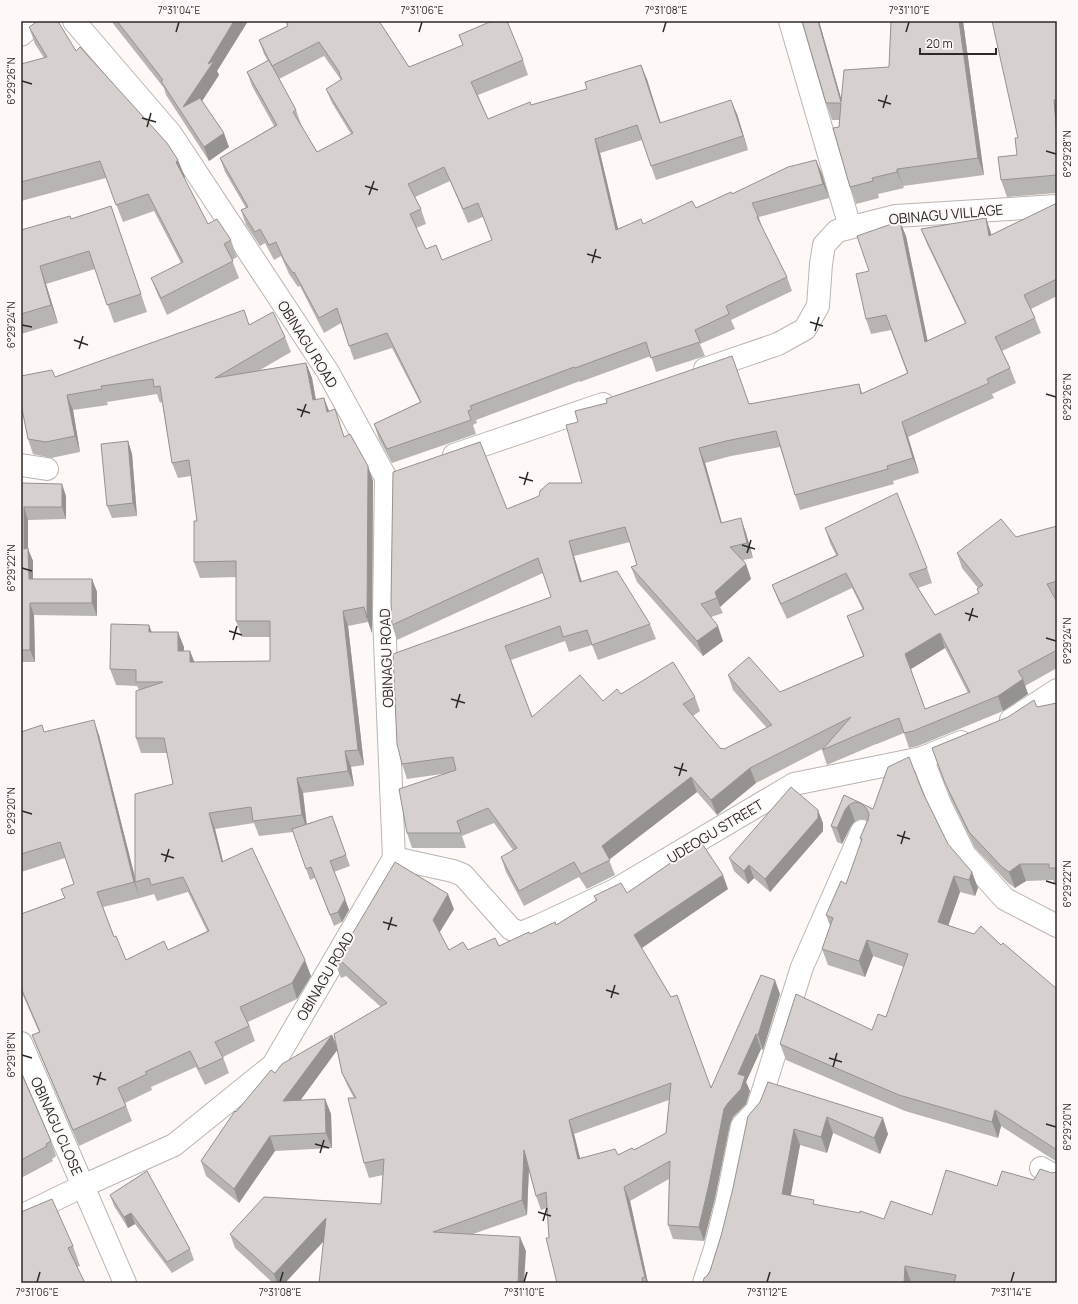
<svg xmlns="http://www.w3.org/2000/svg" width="1078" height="1304" viewBox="0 0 1078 1304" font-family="Manrope,sans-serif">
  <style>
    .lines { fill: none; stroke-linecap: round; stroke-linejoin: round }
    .minor-casing { stroke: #bab5b3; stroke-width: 24 }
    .tertiary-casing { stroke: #bab5b3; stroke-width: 24 }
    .minor { stroke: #fff; stroke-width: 22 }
    .tertiary { stroke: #fff; stroke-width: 22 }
    .wall { fill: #b8b4b1; fill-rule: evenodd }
    .shaded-wall { fill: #969290 }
    .building { fill: #d6d1ce; stroke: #969290; fill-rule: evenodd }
    .ticks { fill: none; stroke: #2c2a29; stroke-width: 1.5 }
    .labels { text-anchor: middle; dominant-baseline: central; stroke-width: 4; stroke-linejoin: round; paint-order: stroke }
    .street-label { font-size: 14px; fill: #2c2a29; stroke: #fef9f7 }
    .neatline { fill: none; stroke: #2c2a29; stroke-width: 1.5 }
    .ticks-label { font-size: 10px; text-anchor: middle; fill: #2c2a29 }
  </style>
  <rect width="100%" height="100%" fill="#fef9f7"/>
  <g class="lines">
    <defs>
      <path id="minor" d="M790 21 850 227
        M21 35 37 21
        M705 369 778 344 805 329 818 306 821 264 824 245 837 231 896 216 1057 206
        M454 455 603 404
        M21 465 47 469
        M1011 720 1057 690
        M922 758 940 804 965 855 1005 899 1057 926
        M394 858 453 871 463 875 511 929 521 933 536 927 615 890 794 784 922 758 961 742
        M21 1043 125 1283
        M1041 1168 1057 1177
        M704 1283 715 1249 727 1201 742 1126 757 1110 802 967 862 831"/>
      <path id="tertiary" d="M21 1216 83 1186 174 1145 273 1065 394 858 384 617 386 478 328 372 171 134 74 21"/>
    </defs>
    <!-- minor casing -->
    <use href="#minor" class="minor-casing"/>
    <!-- tertiary casing -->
    <use href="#tertiary" class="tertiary-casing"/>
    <!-- minor -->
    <use href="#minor" class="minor"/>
    <!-- tertiary -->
    <use href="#tertiary" class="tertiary"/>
  </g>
  <!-- wall -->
  <path class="wall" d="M111 21H248L217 71 219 75 202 101 229 147 209 161 166 95 164 88Z
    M286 21H379L409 67 463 45 459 35 523 60 528 75 478 95 488 119 531 105 587 89 641 65 661 123 737 114 748 150 656 180 642 140 600 153 618 230 643 224 696 208 816 160 822 174 829 198 759 217 762 227 787 277 792 291 731 320 735 329 700 344 705 356 656 372 651 356 580 382V381L476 420 477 423 473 425 476 434 392 463 379 439 374 424 420 402 392 348 354 360 341 323 324 333 300 286 298 287 289 274 281 256 274 260 265 243 260 246 246 225 241 210 246 208 225 172 220 158 274 126 252 86 247 72 268 61 264 54 259 40 287 26ZM324 56 341 80 326 89 332 103 351 134 317 152 301 125V124L296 110 279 79ZM450 181 468 223 483 217 492 241 442 260 426 249 416 228 426 224 421 209 415 197Z
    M819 21 841 99 889 67 891 21H963L984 175 903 186 904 188 878 194 879 198 856 204 850 187 839 127 840 120H832L826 103Z
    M1057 21V193L1007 197 1001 180 1017 155 1018 138Z
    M29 27 76 51 185 177 184 178 208 224 231 240 237 257 232 260 239 278 167 315 158 295 151 278 181 263 154 211 123 222 106 178 21 201V64L44 58 35 44Z
    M1057 203V296L1031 309 1035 318 1041 333 1002 351 1010 368 1016 383 992 394 994 398 908 437 919 473 893 481 894 484 800 510 795 495 780 447 731 456 705 463 722 523 746 533 753 558 743 560 746 564 751 579 720 607 723 613 711 617 723 641 703 656 637 582 631 567 637 565 630 542 574 556 582 582 650 624 656 639 598 660 592 645 569 652 565 641 511 660 532 717 603 701 621 694 695 697 700 711 693 716 721 749H724L767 728 733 690 728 675 780 692 863 656 847 616 863 610 852 588 787 619 778 600 772 585 836 555 830 543 825 528 927 568 932 583 918 588 935 615 979 593 977 589 978 588 962 568 957 553 1057 526V597L1055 598 1057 602V668L1025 686 1028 694 1003 711 918 746 909 748 904 733 877 744H876L827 765 822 750V749L756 783 717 815 697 792 609 860 615 875 587 889 579 877 524 906 506 872 501 857 513 850 494 823 462 836 466 848H412L407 833 442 774 407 779 402 764 397 744 551 597 543 573 397 640 392 625 507 509 582 483 749 404 862 394 907 373 891 330 871 334 866 319 869 271 906 236 927 341 965 323 927 244 921 229 986 218 991 235ZM945 648 968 693 925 709 911 669Z
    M111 206 147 312 114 323 95 269 46 284 58 323 21 334V230L71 219Z
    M249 324 285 337 291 352 260 370 306 363 312 378 316 399 329 411 335 409 344 437 373 481 372 633 368 622 348 626 364 765 351 767 354 786 303 793 307 824 332 816 350 866 334 872 349 910 342 922 334 926 315 878 310 880 293 832 259 836 254 823 215 829 223 861 311 976 297 999 248 1022 255 1041 223 1057 229 1073 205 1085 196 1067 151 1087 152 1090 125 1103 132 1121 79 1146 38 1050 32 1035 39 1032 21 991V914L64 898 74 884 65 858 21 872V732H44L99 735 135 877 173 784 167 753H141L136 738 139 690 137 686 116 685 110 669 152 632 184 647V651H190L194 662 270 661V637H242L236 621V577L200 578 194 562 197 521 191 476 178 478 172 463 162 402 160 403 157 394 107 402 108 405 73 410 80 452 51 458 33 454 28 439 55 377ZM188 892 207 931 168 950 126 960 114 937 103 907 140 898 139 894 140 898 154 894 157 901Z
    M128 441 132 454 137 516 112 518 107 506Z
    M21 483 66 496V519L28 520V549L33 561V579H92L97 592V616L34 615 35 662H21Z
    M1057 703V884H1055L1053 880 1026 881 1015 888 1008 883 975 848 951 799 932 748 1037 707Z
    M923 793 948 844 978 888 975 896 960 892 948 925 1001 945 1057 989V1162L1001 1126 998 1138 905 1111 786 1060 780 1044 872 1030 886 1017 904 967 873 956 865 977 828 965 822 949 830 926 826 915 846 884 861 842 860 838 867 820 861 819 855 821 851 826 842 844 837 842 831 826 844 795 873 809Z
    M823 823V831L770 892 754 878 748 884 734 871 729 858Z
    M728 889 641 948 711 1088 780 994 763 1050 761 1049 746 1082 750 1091 746 1104 733 1117 730 1124 715 1198 704 1241 673 1239 668 1225 669 1179 630 1201 648 1283H557L549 1238 547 1208 541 1210 536 1196 529 1170 527 1215 473 1234 526 1251 323 1242 285 1283H273L235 1248 230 1234 381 1204 383 1175 369 1178 364 1163 354 1098 348 1087 342 1073 337 1050 300 1100 325 1099 331 1114 332 1148 275 1151 239 1203 206 1176 201 1161 236 1112 275 1073 332 1035 336 1045 381 1007 346 976 341 978 335 963 454 909 439 932 449 950H468L499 946 556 925 596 901 594 896 627 893ZM669 1100 666 1133 634 1150 618 1155 580 1159 574 1134Z
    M21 1072 51 1141 56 1156 52 1159 53 1161 21 1178Z
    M768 1082 888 1134 880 1154 833 1133 827 1153 800 1145 791 1195 815 1204 1057 1283H918L911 1282 707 1276 710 1271 721 1236 760 1102Z
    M110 1195 190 1249 194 1260 172 1273 135 1224 128 1228 114 1206Z
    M21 1212 73 1246 80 1266 77 1267Z"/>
  <!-- shaded-wall -->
  <path class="shaded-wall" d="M234 21H248L217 71 219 75 189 121 183 107 208 64Z
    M818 21H819L847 119 841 102Z
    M959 21H963L984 175 978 158Z
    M641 65 647 79 665 137 660 123Z
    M731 100 737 114 748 150 743 136Z
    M1054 100 1057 109V136Z
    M224 133 229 147 209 161 204 147Z
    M595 139 600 153 622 245 616 230Z
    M178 160 185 177 182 179 176 162Z
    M816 160 822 174 829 198 823 184Z
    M897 169 903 186 904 188 897 172Z
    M111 206 117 224 147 312 141 294Z
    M986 218 991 233 994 251 989 236Z
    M900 221 906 236 931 357 925 342Z
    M40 266 46 284 58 323 51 305Z
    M306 363 312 378 318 415 313 400Z
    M859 384 864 399 861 394Z
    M67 395 73 410 80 452 75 436Z
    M324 398 330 413 327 412Z
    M902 422 908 437 919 473 913 458Z
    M128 441 132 454 137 516 133 503Z
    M699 448 705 463 726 538 721 523Z
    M368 466 373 481 372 633 367 618Z
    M62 484 66 496V519L62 507Z
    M24 507 28 520V549L33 561V592L29 579 24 549Z
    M741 518 746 533 753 558 747 543Z
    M569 541 574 556 586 597 580 582Z
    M746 564 751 579 720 607 715 592Z
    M92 579 97 592V616L92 603Z
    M30 603 34 615 35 662 30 650Z
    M343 611 348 626 364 765 358 750Z
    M149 625 155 640 149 632Z
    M718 626 723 641 703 656 697 641Z
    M178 632 184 647 183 666 178 651Z
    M940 633 945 648 911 669 905 654Z
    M190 651 196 666 190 662Z
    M1023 679 1028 694 1003 711 998 696Z
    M94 720 99 735 136 882H135L140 898 134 882Z
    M345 751 351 767 354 786 348 771Z
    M750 768 756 783 717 815 711 800Z
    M691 777 697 792 607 861 602 846Z
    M297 778 303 793 307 830 302 815Z
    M849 805 855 821 851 826 842 844 837 828 845 810Z
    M818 810 823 823V831L770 892 765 879Z
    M209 813 215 829 227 878 222 862Z
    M1020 864 1026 881 1015 888 1009 872Z
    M749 865 754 878 748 884 744 871Z
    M972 872 978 888 975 896 969 880Z
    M723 875 728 889 639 950 634 935Z
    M954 876 960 892 944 938 938 922Z
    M448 894 454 909 438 935 433 920Z
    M345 899 349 910 342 922 338 912Z
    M867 940 873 956 865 977 859 961Z
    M305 960 311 976 297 999 292 983Z
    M775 980 780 994 763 1050 758 1035Z
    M756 1034 761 1049 746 1082 750 1091 746 1104 733 1117 730 1124 715 1198 704 1241 699 1227 724 1109 738 1074Z
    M332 1035 338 1049 289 1116 283 1101Z
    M325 1099 331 1114 332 1148 326 1133Z
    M995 1110 1001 1126 998 1138 992 1122Z
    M827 1117 833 1133 827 1153 821 1137Z
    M883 1118 888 1134 880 1154 874 1138Z
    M569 1120 574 1134 584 1174 578 1159Z
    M794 1129 800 1145 788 1210 782 1194Z
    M270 1136 275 1151 239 1203 234 1189Z
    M524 1150 529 1164 527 1215 522 1200Z
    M624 1187 630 1201 648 1283H647L645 1277Z
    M131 1213 135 1224 128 1228 124 1217Z
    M326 1218 331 1233 285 1283H277L274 1274Z
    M520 1237 526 1251 524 1283H518Z
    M905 1266 911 1282V1283H904Z"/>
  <!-- building -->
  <path class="building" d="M38 21H56L59 23 76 51 80 47 167 143 178 160 176 162 208 224 217 219 231 240 224 244 233 261 161 298 151 278 183 262 148 194 116 205 100 161 21 182V64L47 57 29 27Z
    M117 21H234L208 64 214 61 183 107 200 98 224 133 204 147 161 81 163 80Z
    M286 21H379L409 67 463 45 459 35 492 21H507L523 60 471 82 488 119 530 102 531 105 587 89 585 82 641 65 660 123 731 100 743 136 651 166 637 125 595 139 616 230 641 219 643 224 692 201 696 208 731 192 732 194 788 167 816 160 823 184 752 203 758 216 757 217 787 277 726 306 729 314 695 330 700 342 651 358 646 342 575 368 574 367 470 406 472 409 468 411 471 420 387 449 374 424 421 402 387 333 349 346 337 308 319 318 294 272 293 273 284 260 276 242 269 245 260 229 255 232 241 210 248 207 220 158 277 125 247 72 269 60 296 110 293 112 317 152 353 133 326 89 342 79 339 74 340 73 319 42 272 66 259 40 288 26ZM444 167 463 209 478 203 492 240 442 260 436 245 426 249 410 214 421 209 408 184Z
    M802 21H818L841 102 844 70 889 67 891 21H959L978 158 897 169V172L872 178 873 181 850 187 833 128 839 127 841 103H826Z
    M992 21H1057V99L1054 100 1057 136V175L1001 180 998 157 1017 155 1015 138H1018Z
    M1057 203V279L1024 295 1035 318 995 337 1010 368 987 379 989 383 902 422 913 458 887 466 888 469 795 495 776 431 726 441 699 448 721 523 741 518 747 543 730 547 746 564 715 592 717 598 701 604 718 626 697 641 631 567 637 565 625 527 569 541 580 582 617 571 650 624 592 645 587 630 563 637 560 626 505 646 532 717 580 675 603 701 617 689 621 694 673 662 695 697 683 704 721 749 722 748 724 749 772 725 728 675 749 657 780 692 864 656 847 616 864 609 846 573 781 604 772 585 838 555 825 528 897 493 927 568 909 574 935 615 979 593 977 589 983 585 957 553 1001 519 1016 537 1057 526V581L1047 584 1057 602V650L1018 671 1023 679 998 696 913 731 904 733 899 718 871 729 822 750 851 717 750 768 711 800 691 777 602 846 610 860 581 874 574 862 519 891 501 857 517 848 488 808 457 821 461 833H407L399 789 456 770 453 757 402 764 397 744 393 654 551 597 538 558 392 625 391 602 393 472 480 442 507 509 539 496 540 491 549 483H582L566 425 578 422 575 411 607 403 606 399 732 356 749 404 859 384 861 394 908 373 886 315 866 319 856 274 869 271 857 236 900 221 925 342 966 323 921 229 986 218 989 236ZM940 633 970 692 925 709 905 654Z
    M111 206 141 294 107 305 89 251 40 266 51 305 21 314V230L70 216 71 219Z
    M244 310 249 325 273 312 285 337 215 378 306 363 313 400 324 398 327 412 335 409 344 437 350 434 368 466 367 618 364 607 343 611 358 750 345 751 348 771 297 778 302 815 253 821 251 807 209 813 222 862 252 848 305 960 292 983 240 1007 249 1026 215 1042 223 1058 199 1069 190 1051 145 1072 147 1074 118 1088 126 1106 73 1130 32 1035 40 1032 21 988V914L65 898 61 889 74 884 60 842 21 854V732L42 725 44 732 94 720 134 882 97 892 114 937 116 936 126 960 164 941 168 950 209 931 183 877 151 885 149 878 135 882V794L173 784 164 738H136V691L163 682H136V670L110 669 111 624 149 625V632H178V651H190V662L270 661V621H236V561L194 562V521H197L189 460 172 463 160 386 154 387 153 379 101 386 102 389 67 395 75 436 46 442 28 439 21 404V376L52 370 55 377Z
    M128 441 133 503 107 506 101 444Z
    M21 483 62 484V507H24V549L28 548 29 579H92V603H30V650H21Z
    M1034 700 1037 707 1057 703V868H1049V864H1020L1009 872 1002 867 969 832 945 783 932 748 1008 717Z
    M909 757 923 793 948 844 972 872 969 880 954 876 938 922 974 934 981 926 1001 945 1003 943 1057 989V1150L995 1110 992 1122 899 1095 780 1044 796 994 872 1030 878 1014 886 1017 908 954 867 940 859 961 822 949 833 918 826 915 841 881 846 884 862 839 860 838 868 820 869 814 866 808 861 803 855 802 849 805 845 810 837 828 831 826 844 795 873 809 888 767Z
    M791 787 818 810V818L765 879 749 865 744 871 729 858Z
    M332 816 346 855 330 861 345 899 338 912 330 915 311 867 306 869 292 829Z
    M701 842 723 875 634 935 671 997 677 995 711 1088 761 975 775 980 758 1035 756 1034 738 1074 745 1076 741 1089 728 1103 724 1109 709 1184 699 1227 668 1225 670 1161 624 1187 645 1277 642 1278 643 1283H557L546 1238H549L546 1192 536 1196 524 1150 522 1200 433 1232 520 1237 518 1283H319L326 1218 274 1274 230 1234 264 1197 381 1204 384 1159 364 1163 348 1098H356L342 1073 334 1034 387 1003 341 961 335 963 395 862 448 894 433 920 449 950 463 942 468 950 495 938 499 946 529 932 530 934 555 922 556 925 597 900 594 896 621 883 627 893ZM671 1083 666 1133 634 1150 632 1148 618 1155 615 1149 578 1159 569 1120Z
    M332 1035 283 1101 325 1099 326 1133 270 1136 234 1189 201 1161 235 1111 236 1112 271 1070 275 1073 282 1064Z
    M21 1072 51 1141 46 1144 47 1146 21 1160Z
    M768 1082 883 1118 874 1138 827 1117 821 1137 794 1129 782 1194 814 1200 813 1204 860 1213V1211L884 1219 891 1201 932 1215 946 1170 997 1186 1002 1171 1034 1180 1040 1169 1052 1173 1057 1172V1283H954L956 1275 905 1266 904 1283H703L704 1278 707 1276 710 1271 721 1236 733 1188 748 1116 760 1102Z
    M147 1171 190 1249 167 1262 131 1213 124 1217 110 1195Z
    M52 1199 73 1246 68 1248 85 1283H21V1212Z"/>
  <!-- ticks -->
  <path class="ticks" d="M176 32 179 22M419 32 422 22M663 32 666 22M906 32 909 22M22 81 32 84M878 100 891 104M883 108 887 95M142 118 156 122M147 127 151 113M1046 151 1056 154M365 186 378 190M369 195 374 181M587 254 601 258M592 263 596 249M810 322 823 326M22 325 32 327M815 331 819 317M74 340 88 345M79 349 83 336M1046 394 1056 397M297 409 310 413M301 417 306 404M519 477 533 481M524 485 528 472M742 545 755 549M747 553 751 540M22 568 32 571M965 613 978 617M969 621 973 608M229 631 242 635M1046 638 1056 641M233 640 237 626M451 699 465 703M456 708 460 694M674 767 687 771M679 776 683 763M22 811 32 814M897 835 910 839M901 844 905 831M161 854 174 858M165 862 169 849M1046 881 1056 884M383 922 397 926M388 930 392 917M606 990 619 994M611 998 615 985M22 1055 32 1058M829 1058 842 1062M833 1067 837 1053M93 1076 106 1080M97 1085 101 1072M1046 1124 1056 1127M315 1144 329 1148M320 1153 324 1140M538 1212 551 1216M543 1221 547 1208M37 1282 40 1272M280 1282 283 1272M524 1282 527 1272M767 1282 770 1272M1011 1282 1014 1272"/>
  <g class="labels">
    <!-- street labels -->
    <g class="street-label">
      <text transform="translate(946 214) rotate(-5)">OBINAGU VILLAGE</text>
      <text transform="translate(308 344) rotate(58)">OBINAGU ROAD</text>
      <text transform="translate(386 658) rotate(-92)">OBINAGU ROAD</text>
      <text transform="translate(715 831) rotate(-31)">UDEOGU STREET</text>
      <text transform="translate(325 976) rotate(-60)">OBINAGU ROAD</text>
      <text transform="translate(57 1126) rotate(66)">OBINAGU CLOSE</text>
    </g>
  </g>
  <!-- border -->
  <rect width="1078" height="1304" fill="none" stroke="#fef9f7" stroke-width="44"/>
  <!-- scale -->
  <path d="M920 48v6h76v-6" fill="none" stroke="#2c2a29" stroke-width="2"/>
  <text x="926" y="48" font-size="12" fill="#2c2a29" stroke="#fef9f7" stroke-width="3" paint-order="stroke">20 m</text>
  <rect x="22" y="22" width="1034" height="1260" class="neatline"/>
  <g class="ticks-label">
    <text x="179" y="14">7°31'04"E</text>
    <text x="422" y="14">7°31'06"E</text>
    <text x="666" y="14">7°31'08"E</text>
    <text x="909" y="14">7°31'10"E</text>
    <text transform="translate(11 81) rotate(-90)" y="4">6°29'26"N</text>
    <text transform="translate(1067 154) rotate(-90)" y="4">6°29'28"N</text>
    <text transform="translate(11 325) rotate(-90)" y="4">6°29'24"N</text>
    <text transform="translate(1067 397) rotate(-90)" y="4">6°29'26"N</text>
    <text transform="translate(11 568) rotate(-90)" y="4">6°29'22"N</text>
    <text transform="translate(1067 641) rotate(-90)" y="4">6°29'24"N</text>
    <text transform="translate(11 811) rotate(-90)" y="4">6°29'20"N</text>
    <text transform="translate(1067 884) rotate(-90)" y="4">6°29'22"N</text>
    <text transform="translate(11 1055) rotate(-90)" y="4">6°29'18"N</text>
    <text transform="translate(1067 1127) rotate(-90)" y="4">6°29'20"N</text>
    <text x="37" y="1296">7°31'06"E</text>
    <text x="280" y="1296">7°31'08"E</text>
    <text x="524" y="1296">7°31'10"E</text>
    <text x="767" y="1296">7°31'12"E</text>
    <text x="1011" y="1296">7°31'14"E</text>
  </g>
</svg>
